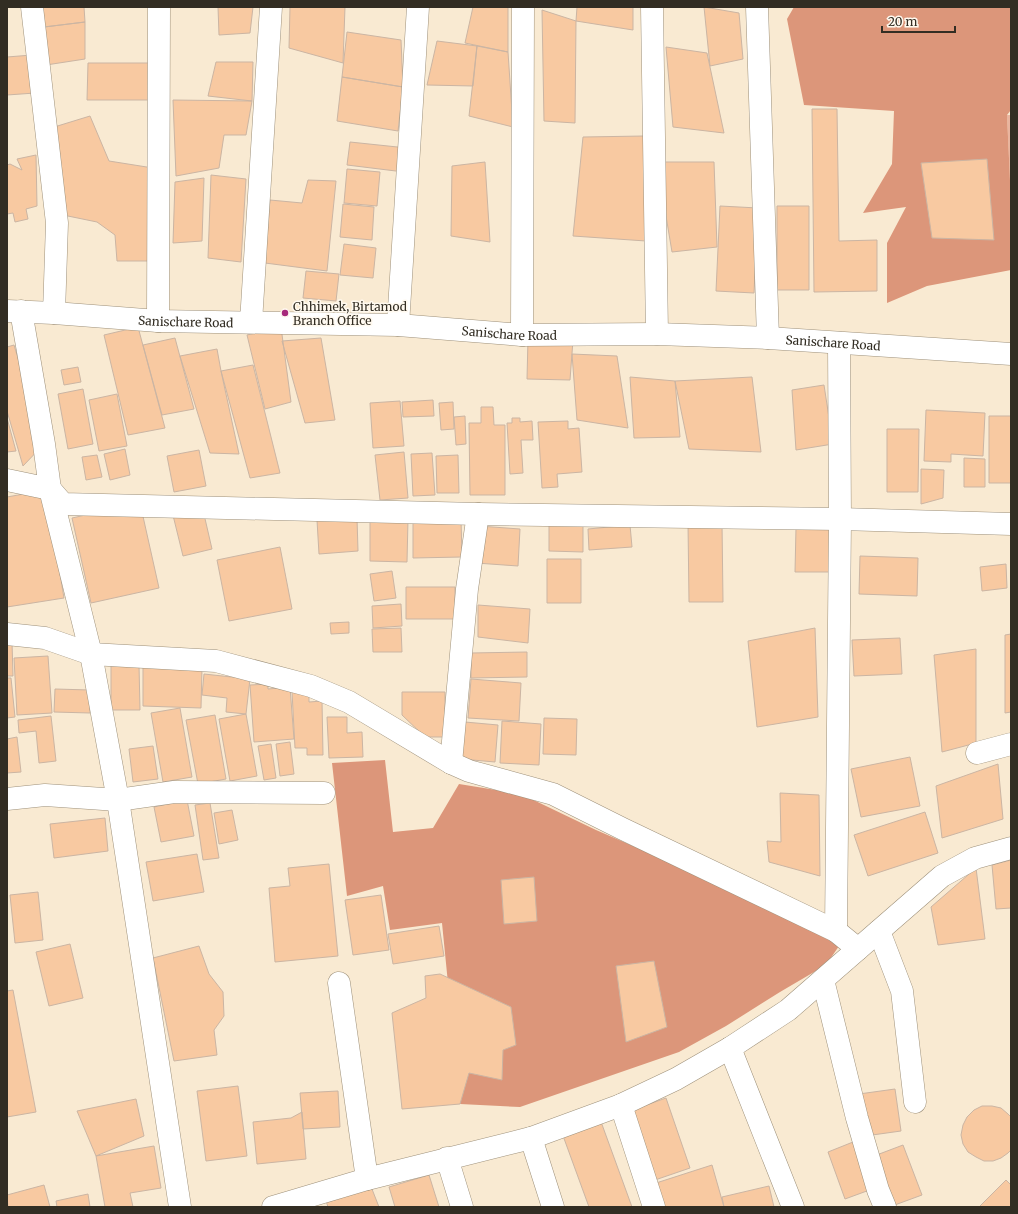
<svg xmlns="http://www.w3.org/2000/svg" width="1018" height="1214" viewBox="0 0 1018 1214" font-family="Merriweather,serif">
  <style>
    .green { fill: #eab59f }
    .forest { fill: #dc967a }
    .building { fill: #f8c9a1; stroke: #cbb5a3 }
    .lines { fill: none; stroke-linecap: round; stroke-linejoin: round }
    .minor-casing { stroke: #9e917b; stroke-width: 23 }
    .minor { stroke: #fff; stroke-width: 22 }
    .poi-dot { fill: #a6297c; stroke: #fff9ef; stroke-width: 1.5 }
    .labels { text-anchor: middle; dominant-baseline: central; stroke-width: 3; stroke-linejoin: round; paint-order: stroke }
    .poi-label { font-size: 12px; fill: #322d23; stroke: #fff9ef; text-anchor: start }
    .street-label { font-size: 12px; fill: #322d23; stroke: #fff9ef }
  </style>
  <rect width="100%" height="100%" fill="#f9ead2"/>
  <!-- green -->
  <path class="green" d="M1007 115H1011V202Z"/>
  <!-- forest -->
  <path class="forest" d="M794 7H1005L1011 8V110L1007 115 1011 202V270L927 286 887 303V243L906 207 863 213 892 164 894 111 804 105 787 19Z
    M385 760 393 832 433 828 459 784 521 794 596 830 832 932 839 946 826 965 780 992 726 1026 679 1052 520 1107 460 1104 442 923 390 930 383 886 347 896 332 763Z"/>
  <!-- building -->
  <path class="building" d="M33 7H84L85 22 36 28Z
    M218 7H253L250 33 219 35Z
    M290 7H345L343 63 289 48Z
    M473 7H508V52L465 43Z
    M577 7H633V30L576 21Z
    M704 7 739 13 743 59 710 66Z
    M542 10 576 21 575 123 544 121Z
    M85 22V59L46 65 36 28Z
    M347 32 401 40 403 87 342 77Z
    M437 41 477 46 473 86 427 85Z
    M477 46 508 52 513 127 469 116Z
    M666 47 707 53 724 133 673 127Z
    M32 55 35 93 7 95V57Z
    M216 62H253L252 101 208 96Z
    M88 63H153V100H87Z
    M342 77 403 87 398 131 337 121Z
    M173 100 252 101 246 135H224L219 168 176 176Z
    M812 109H837L839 241 877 240V291L814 292Z
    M90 116 109 161 153 168 149 261H117L115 235 97 222 63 215 51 128Z
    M644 136 646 241 573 236 583 137Z
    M350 142 407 148 404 172 347 165Z
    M36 155 37 206 26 209 28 219 15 222 13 213 7 214V165L10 164 22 170 17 159Z
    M987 159 994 240 932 238 921 163Z
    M485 162 490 242 451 236 452 166Z
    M657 162H714L717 247 672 252Z
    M347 169 380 172 377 206 344 203Z
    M211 175 246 179 241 262 208 258Z
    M204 178 202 241 173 243 175 182Z
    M308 180 336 181 327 271 265 263 270 200 302 203Z
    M343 204 374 207 372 240 340 237Z
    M720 206 758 208 754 293 716 291Z
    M777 206H809V290H777Z
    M344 244 376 248 373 278 340 275Z
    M306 271 339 274 336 301 303 298Z
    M138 327 165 428 128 435 104 335Z
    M281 327 291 402 265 409 247 335Z
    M175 338 194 409 162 415 143 345Z
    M321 338 335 420 305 423 282 341Z
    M528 339 573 340 570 380 527 379Z
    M14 345 44 444 23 466 7 411V347Z
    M217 349 221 371 239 454 210 453 180 356Z
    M572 354 617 356 628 428 577 420Z
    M253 365 280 473 250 478 221 371Z
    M78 367 81 382 64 385 61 370Z
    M630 377 675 381 680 437 634 438Z
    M752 377 761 452 689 449 675 381Z
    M824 385 833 444 796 450 792 390Z
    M83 389 93 444 68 449 58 394Z
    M117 394 127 446 99 451 89 400Z
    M433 400 434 416 403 417 402 402Z
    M400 401 404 446 373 448 370 403Z
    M453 402 454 429 441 430 439 403Z
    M481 407H493L494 425H505V495H470L469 423H481Z
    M926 410 985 413 983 456 951 454V462L924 461Z
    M465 416 466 444 456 445 454 417Z
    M989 416H1011V483H989Z
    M7 418 16 451 7 452Z
    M512 418H520V422L532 421 533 440H521L523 473 510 474 507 423H512Z
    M568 421V429L579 428 582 472 557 474 558 487 542 488 538 422Z
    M887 429H919L918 492H887Z
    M125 449 130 475 110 480 104 454Z
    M199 450 206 486 174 492 167 456Z
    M404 452 408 498 380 500 375 455Z
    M432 453 435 495 413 496 411 454Z
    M97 455 102 477 86 480 82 457Z
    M458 455 459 493H437L436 456Z
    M964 458 985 459V487H964Z
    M921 469 944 470 943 498 921 504Z
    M46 490 64 598 7 607V497Z
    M200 497 212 549 183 556 170 503Z
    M140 503 159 588 91 603 72 518Z
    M357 518 358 551 319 554 317 520Z
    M370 519H408L407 562 370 561Z
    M413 519H461L462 557 413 558Z
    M549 523H583V552L549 551Z
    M688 523H722L723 602H689Z
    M630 525 632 547 589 550 588 529Z
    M479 526 520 529 518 566 476 563Z
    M796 528H831L830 572H795Z
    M280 547 292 609 229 621 217 560Z
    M860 556 918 558 917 596 859 594Z
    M547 559H581V603H547Z
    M1006 564 1007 588 982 591 980 567Z
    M392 571 396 598 374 601 370 574Z
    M406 587H455V619H406Z
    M401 604 402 626 373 628 372 606Z
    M478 605 530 609 528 643 478 637Z
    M349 622V633L331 634 330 623Z
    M401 628 402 652H373L372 629Z
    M815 628 818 717 757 727 748 641Z
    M1011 634V712L1005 713V635Z
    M900 638 902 674 854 676 852 640Z
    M7 642H12L13 676H7Z
    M976 649V743L942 752 934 655Z
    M527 652V677L471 678V653Z
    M48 656 52 713 17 715 14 658Z
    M139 665 140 710H111V666Z
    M143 666 202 668 201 708 143 706Z
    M204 674 250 679 246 714 226 712 227 698 202 695Z
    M7 678H11L15 717 7 718Z
    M471 679 521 683 519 721 468 718Z
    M268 684V689L290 687 294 739 254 742 250 685Z
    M55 689 90 690V713L54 712Z
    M292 692H309V702L322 701 323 755H307V748H295Z
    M402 692H445V737H425L402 715Z
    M180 708 192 777 163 782 151 713Z
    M246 714 257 776 230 781 219 719Z
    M215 715 226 779 198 784 186 720Z
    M51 716 56 761 39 763 36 731 19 733 18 720Z
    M327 717H347V733L362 732 363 757 329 758Z
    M544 718 577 719 576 755 543 754Z
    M502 721 541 724 539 765 500 763Z
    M465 722 498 725 495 762 461 759Z
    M17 737 21 772 7 773V739Z
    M290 742 294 774 280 776 276 744Z
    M271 744 276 778 264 780 258 746Z
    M153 746 158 779 133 782 129 749Z
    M910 757 920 806 861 817 851 769Z
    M998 764 1003 819 942 838 936 786Z
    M780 793 819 795 820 876 769 862 767 841 781 842Z
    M187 800 194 836 161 842 154 807Z
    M210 803 219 858 203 860 195 805Z
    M232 810 238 840 219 844 214 813Z
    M925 812 938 853 868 876 854 835Z
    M105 818 108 851 54 858 50 824Z
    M197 854 204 892 153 901 146 862Z
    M1011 860V908L996 909 992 865Z
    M329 864 338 956 275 962 269 888 290 886 288 868Z
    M976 868 985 939 938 945 931 907Z
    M534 877 537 921 504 924 501 880Z
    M38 892 43 940 15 943 10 895Z
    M381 895 389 950 353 955 345 900Z
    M439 926 444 956 393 964 388 934Z
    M70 944 83 998 49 1006 36 952Z
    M199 946 209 974 223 992 224 1016 214 1030 217 1055 174 1061 153 958Z
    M654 961 667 1027 626 1042 616 966Z
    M440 974 511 1007 516 1045 503 1050 502 1080 469 1073 460 1104 402 1109 392 1013 426 998 425 976Z
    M13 990 36 1112 7 1117V991Z
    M238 1086 247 1156 206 1161 197 1091Z
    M895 1089 901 1131 865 1136 859 1094Z
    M338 1091 340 1127 303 1129 300 1093Z
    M666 1098 690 1168 655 1180 630 1111Z
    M136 1099 144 1136 96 1156 77 1111Z
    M982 1106H992L1001 1108 1008 1114 1011 1117V1150L1008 1153 1001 1158 993 1161H984L976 1157 968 1152 963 1144 961 1135 963 1125 967 1117 974 1110Z
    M302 1112 306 1159 257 1164 253 1122 291 1118Z
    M600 1119 632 1207H589L562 1133Z
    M858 1140 875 1188 845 1199 828 1152Z
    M903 1145 922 1195 892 1206 874 1156Z
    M154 1146 161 1188 130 1193 133 1207H105L96 1156Z
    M712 1165 724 1207H660L653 1184Z
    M429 1175 439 1207H395L389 1187Z
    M1006 1180 1011 1185V1207H979Z
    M370 1184 379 1207H328L326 1201Z
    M44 1185 50 1207H8L7 1195Z
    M769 1186 774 1207H724L722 1197Z
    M88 1194 90 1207H57L56 1201Z"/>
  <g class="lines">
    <defs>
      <g id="minor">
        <path d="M32 7 57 223 54 313"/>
        <path d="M652 7 657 334"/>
        <path d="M757 7 768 338"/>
        <path id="s1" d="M7 311 54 313 158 321 398 325 522 335 657 334 768 338 1011 354"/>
        <path d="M158 321 159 7"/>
        <path d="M251 322 271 7"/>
        <path d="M398 325 418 7"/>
        <path d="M522 335 523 7"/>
        <path d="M7 480 50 489 44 444 21 311"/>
        <path d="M50 489 63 504 478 514 840 519 1011 524"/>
        <path d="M50 489 91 654 118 800 180 1207"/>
        <path d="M7 634 45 638 91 654 216 661 311 686 349 702 451 763 469 771 553 794 623 829 836 931 858 949"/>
        <path d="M977 753 1011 744"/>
        <path d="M451 763 467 589 478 514"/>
        <path d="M7 799 45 795 118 800 174 792 324 793"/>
        <path d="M836 931 840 519 839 343"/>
        <path d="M879 931 902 991 915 1102"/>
        <path d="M823 980 857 1118 878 1190 885 1207"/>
        <path d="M339 983 367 1179"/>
        <path d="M730 1048 793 1207"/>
        <path d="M621 1105 654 1207"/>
        <path d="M531 1138 553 1207"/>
        <path d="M447 1158 462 1207"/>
        <path d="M273 1207 367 1179 531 1138 621 1105 676 1079 730 1048 788 1010 942 876 975 858 1011 848"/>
      </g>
    </defs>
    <!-- minor casing -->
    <use href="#minor" class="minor-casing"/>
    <!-- minor -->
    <use href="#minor" class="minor"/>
  </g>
  <!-- markers -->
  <circle class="poi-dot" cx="285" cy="313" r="4"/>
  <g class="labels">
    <!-- poi labels -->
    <g class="poi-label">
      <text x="293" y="306">Chhimek, Birtamod<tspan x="293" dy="14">Branch Office</tspan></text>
    </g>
    <!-- street labels -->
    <g class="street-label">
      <text stroke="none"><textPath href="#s1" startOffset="179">Sanischare Road</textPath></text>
      <text stroke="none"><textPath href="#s1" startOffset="503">Sanischare Road</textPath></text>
      <text stroke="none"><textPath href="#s1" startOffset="827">Sanischare Road</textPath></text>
    </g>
  </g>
  <!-- border -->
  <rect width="1018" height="1214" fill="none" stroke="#322d23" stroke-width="16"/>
  <!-- scale -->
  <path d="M882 26v6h73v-6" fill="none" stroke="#322d23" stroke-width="2"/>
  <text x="888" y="26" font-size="12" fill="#322d23" stroke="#fff9ef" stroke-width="3" paint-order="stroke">20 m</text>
</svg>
